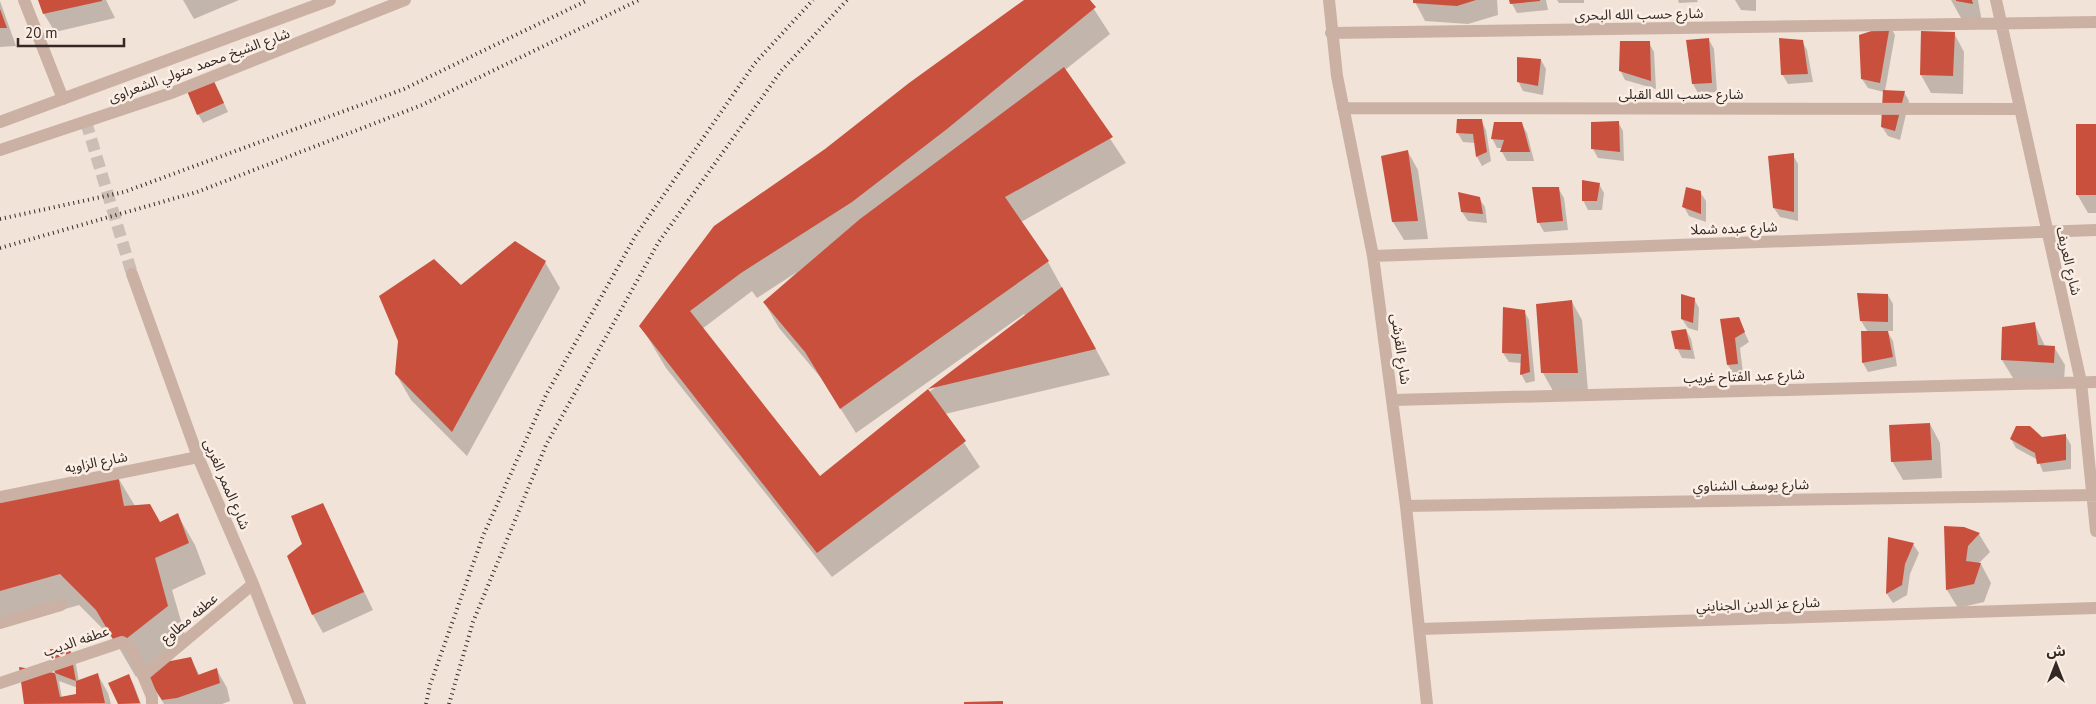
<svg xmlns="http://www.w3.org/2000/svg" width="2096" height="704" viewBox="0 0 2096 704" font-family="'PT Sans','Noto Sans Arabic',sans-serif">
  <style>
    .shadow { fill: #0003; fill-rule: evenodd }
    .building { fill: #ca503e }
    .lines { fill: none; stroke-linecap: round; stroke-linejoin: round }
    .minor-tunnel { stroke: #ccbeb4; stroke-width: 12; stroke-dasharray: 12 6; stroke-linecap: butt }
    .minor { stroke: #cab1a4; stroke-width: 12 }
    .tertiary { stroke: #cab1a4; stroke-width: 12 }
    .rail { stroke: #352926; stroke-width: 4; stroke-dasharray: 1 4; stroke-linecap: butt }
    .labels { text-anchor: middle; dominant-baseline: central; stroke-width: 5; stroke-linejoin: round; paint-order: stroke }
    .street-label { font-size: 14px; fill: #352926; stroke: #faeee5 }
  </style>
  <rect width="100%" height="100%" fill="#f2e3d8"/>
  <!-- shadow -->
  <path class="shadow" d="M40 0H106L115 18 55 32 44 14Z
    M183 0H239L194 19Z
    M1026 0H1088L1110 34 1065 70 1126 163 1021 222 1048 262 1110 375 945 414 980 467 832 577 666 368 641 326 826 150ZM797 272 764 302 779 328 821 378 856 433 1024 314 1026 316 820 478 702 329 752 291 757 298Z
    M1414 0H1497L1498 15 1468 24 1425 21Z
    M1510 0H1546L1548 10 1517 13Z
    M1557 0H1584V3H1559Z
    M1678 0H1697L1698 2 1679 3Z
    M1756 0V11L1741 10 1735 0Z
    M1951 0H1978L1982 22 1961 18Z
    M0 1 16 46 0 47Z
    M1890 26 1895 35 1885 91 1904 92 1909 101 1900 140 1888 136 1882 127 1884 92 1868 88 1862 79Z
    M1954 33 1964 52 1963 94 1931 93 1921 75Z
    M1709 40 1714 49 1717 92 1698 93 1693 84Z
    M1802 41 1807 50 1813 82 1788 84 1782 74Z
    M1649 43 1654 52 1656 89 1625 80 1620 70Z
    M1541 60 1546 69 1543 95 1523 91 1518 81Z
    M218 90 228 112 203 123 198 114Z
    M1481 120 1486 130 1491 161 1482 166 1477 157 1475 143 1463 142 1457 132Z
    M1618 122 1623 131 1624 161 1598 158 1593 149Z
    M1521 123 1527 133 1534 161H1507L1502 152 1503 148H1497L1492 138Z
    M2096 125V213H2088L2077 194Z
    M1408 152 1418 170 1428 239 1404 240 1393 222Z
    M1793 155 1798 164V221L1780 217 1774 208Z
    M1599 184 1604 193 1602 210H1588L1583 200Z
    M1533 188H1558L1564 198 1568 230 1544 232 1539 223Z
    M1700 192 1706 201V222L1689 216 1684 207Z
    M1479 198 1485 207 1487 223 1468 221 1462 212Z
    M545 262 560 288 467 456 411 400 396 374 461 287Z
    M1888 295 1893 304V331H1887L1893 341 1897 366 1868 372 1863 363 1868 332 1861 321Z
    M1694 299 1699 308 1698 331 1688 328 1682 319Z
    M1572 302 1582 320 1588 391H1553L1543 373 1537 305Z
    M1524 311 1529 320 1535 381 1526 383 1521 374V363L1509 362 1503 353Z
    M1738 318 1749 342 1740 348 1743 373 1733 374 1728 365Z
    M2034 323 2045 346 2054 347 2065 365 2064 381 2013 378 2002 360Z
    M1686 330 1691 339 1695 359 1682 358 1677 348Z
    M1930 424 1940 443 1942 478 1903 480 1892 461Z
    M2066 436 2071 445V469L2043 472 2038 460 2016 448 2011 439Z
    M117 476 135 506 160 523 177 514 195 545 206 574 172 590 186 638 148 667 191 659 200 676 217 670 227 688 230 701 222 704H164L143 671 136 677 115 641 79 605 0 628V503Z
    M323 505 373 610 323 633 313 615 288 556 303 545Z
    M1964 529 1979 534 1990 552 1978 564H1981L1991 583 1984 602 1958 608 1947 590Z
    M1889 538 1913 544 1919 553 1910 574 1907 595 1893 603 1887 594Z
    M52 650H70L75 659 79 682 98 675 108 693 111 704H25L21 669 56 674ZM59 681 78 688V695L62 698Z
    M129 676 134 685 141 704H119L109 684Z"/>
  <!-- building -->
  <path class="building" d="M38 0H102V1L43 14Z
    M1024 0H1090L1096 7 947 129 852 202 741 273 690 311 820 476 928 389 966 441 817 553 639 326 714 226 825 149 909 83Z
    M1413 0H1476L1457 6 1413 3Z
    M1509 0H1540V1L1510 4Z
    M1956 0H1972L1973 4 1956 1Z
    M0 9 7 28H0Z
    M1890 25 1880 83 1861 79 1859 35Z
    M1921 31 1955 32 1953 76 1920 75Z
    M1709 38 1712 83 1692 84 1686 40Z
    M1779 38 1803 40 1808 74 1781 75Z
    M1620 41H1650L1651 81 1619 71Z
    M1517 57 1541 59 1538 86 1517 82Z
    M1064 67 1113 137 1005 197 1049 261 840 409 805 352 763 302 860 219Z
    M213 79 224 103 197 115 187 91Z
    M1883 90 1905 91 1895 131 1881 127Z
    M1457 119H1482L1487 152 1476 157 1473 134 1456 133Z
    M1619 121 1620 152 1591 149V122Z
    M1494 122H1522L1530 152H1500L1504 140 1491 139Z
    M2076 124H2096V195H2076Z
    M1408 150 1418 221 1392 222 1381 156Z
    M1794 153V212L1773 208 1768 156Z
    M1582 180 1600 183 1597 201H1582Z
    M1532 187H1559L1563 221 1537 223Z
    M1686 187 1701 191V214L1682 207Z
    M1458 192 1480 197 1483 214 1461 212Z
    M515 241 546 261 452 432 395 374 398 341 379 296 434 259 461 285Z
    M1062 287 1096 349 928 389Z
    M1857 293 1888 294V322L1860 321Z
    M1681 294 1695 298 1693 323 1681 319Z
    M1572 300 1578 373H1541L1536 304Z
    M1503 307 1525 310 1530 372 1520 375 1521 354 1502 353Z
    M1739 317 1745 332 1735 338 1738 364 1727 365 1720 319Z
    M2035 322 2038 345 2055 346 2054 363 2001 360 2002 327Z
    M1686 329 1691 350 1675 349 1671 331Z
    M1861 331H1888L1893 357 1862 363Z
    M1930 423 1932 460 1891 462 1889 425Z
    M2016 426H2030L2042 437 2066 434V460L2037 464 2035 453 2010 439Z
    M118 475 124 506 150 504 160 522 178 513 189 543 155 558 168 606 117 646 96 610 60 574 0 591V502Z
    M323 503 364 592 312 615 287 556 302 544 291 516Z
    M1944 526 1964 527 1980 533 1968 546 1966 561 1981 563 1974 584 1946 590Z
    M1888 537 1914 543 1905 564 1902 585 1886 594Z
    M50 649H70L76 681 98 673 105 703 24 704 19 667 55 673 60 697 76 694V681L55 673Z
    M191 657 198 675 217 668 220 683 177 698 162 700 140 667Z
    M129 674 140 703 118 704 108 683Z
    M1003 701V704H964V702Z"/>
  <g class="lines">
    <!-- minor-tunnel -->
    <path class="minor-tunnel" d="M86 122 132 274"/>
    <!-- minor -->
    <path class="minor" d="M24 0 63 99
      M1329 0 1337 76 1373 256 1406 506 1427 704
      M1996 0 2081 382 2096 531
      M1331 33 2096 22
      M1343 108 2020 109
      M1373 256 2096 230
      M132 274 198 457 253 584 300 704
      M1393 400 2096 382
      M0 497 198 457
      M1406 506 2096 495
      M0 623 61 605
      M1420 629 2096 608
      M143 676 253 584
      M0 683 122 642 132 649 152 697V704"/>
    <!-- tertiary -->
    <path class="tertiary" d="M0 122 330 0
      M0 150 174 92 405 0"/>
    <!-- rail -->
    <path class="rail" d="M0 219 124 192 404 89 588 0
      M0 248 197 192 422 105 639 0
      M426 704 430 685 483 536 546 395 636 235 755 63 813 0
      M449 704 473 622 546 445 658 243 781 71 847 0"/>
  </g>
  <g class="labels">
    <!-- street labels -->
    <g class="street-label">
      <text transform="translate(1639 14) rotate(-1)">شارع حسب الله البحرى</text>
      <text transform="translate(199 65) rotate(-20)">شارع الشيخ محمد متولي الشعراوى</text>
      <text x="1681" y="94">شارع حسب الله القبلى</text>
      <text transform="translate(1734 228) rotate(-2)">شارع عبده شملا</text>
      <text transform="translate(2069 261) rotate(77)">شارع العريف</text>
      <text transform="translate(1401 349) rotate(82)">شارع القرشى</text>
      <text transform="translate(1744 376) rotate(-2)">شارع عبد الفتاح غريب</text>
      <text transform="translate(96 462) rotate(-11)">شارع الزاويه</text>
      <text transform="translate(227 484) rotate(67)">شارع الممر الغربى</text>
      <text transform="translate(1751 485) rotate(-1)">شارع يوسف الشناوي</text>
      <text transform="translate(1758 604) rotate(-2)">شارع عز الدين الجنايني</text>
      <text transform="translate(189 618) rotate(-40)">عطفه مطاوع</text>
      <text transform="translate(76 641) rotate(-19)">عطفه الديب</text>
    </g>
  </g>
  <!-- north arrow -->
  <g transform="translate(2056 664)" stroke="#faeee5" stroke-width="4" paint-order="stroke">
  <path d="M0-4L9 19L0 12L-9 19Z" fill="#352926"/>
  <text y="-8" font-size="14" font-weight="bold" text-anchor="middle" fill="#352926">ش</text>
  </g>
  <!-- scale -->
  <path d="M18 38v8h106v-8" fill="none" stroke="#352926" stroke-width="2.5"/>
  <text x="25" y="38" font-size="15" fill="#352926" stroke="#faeee5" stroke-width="4" paint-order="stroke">20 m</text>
</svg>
